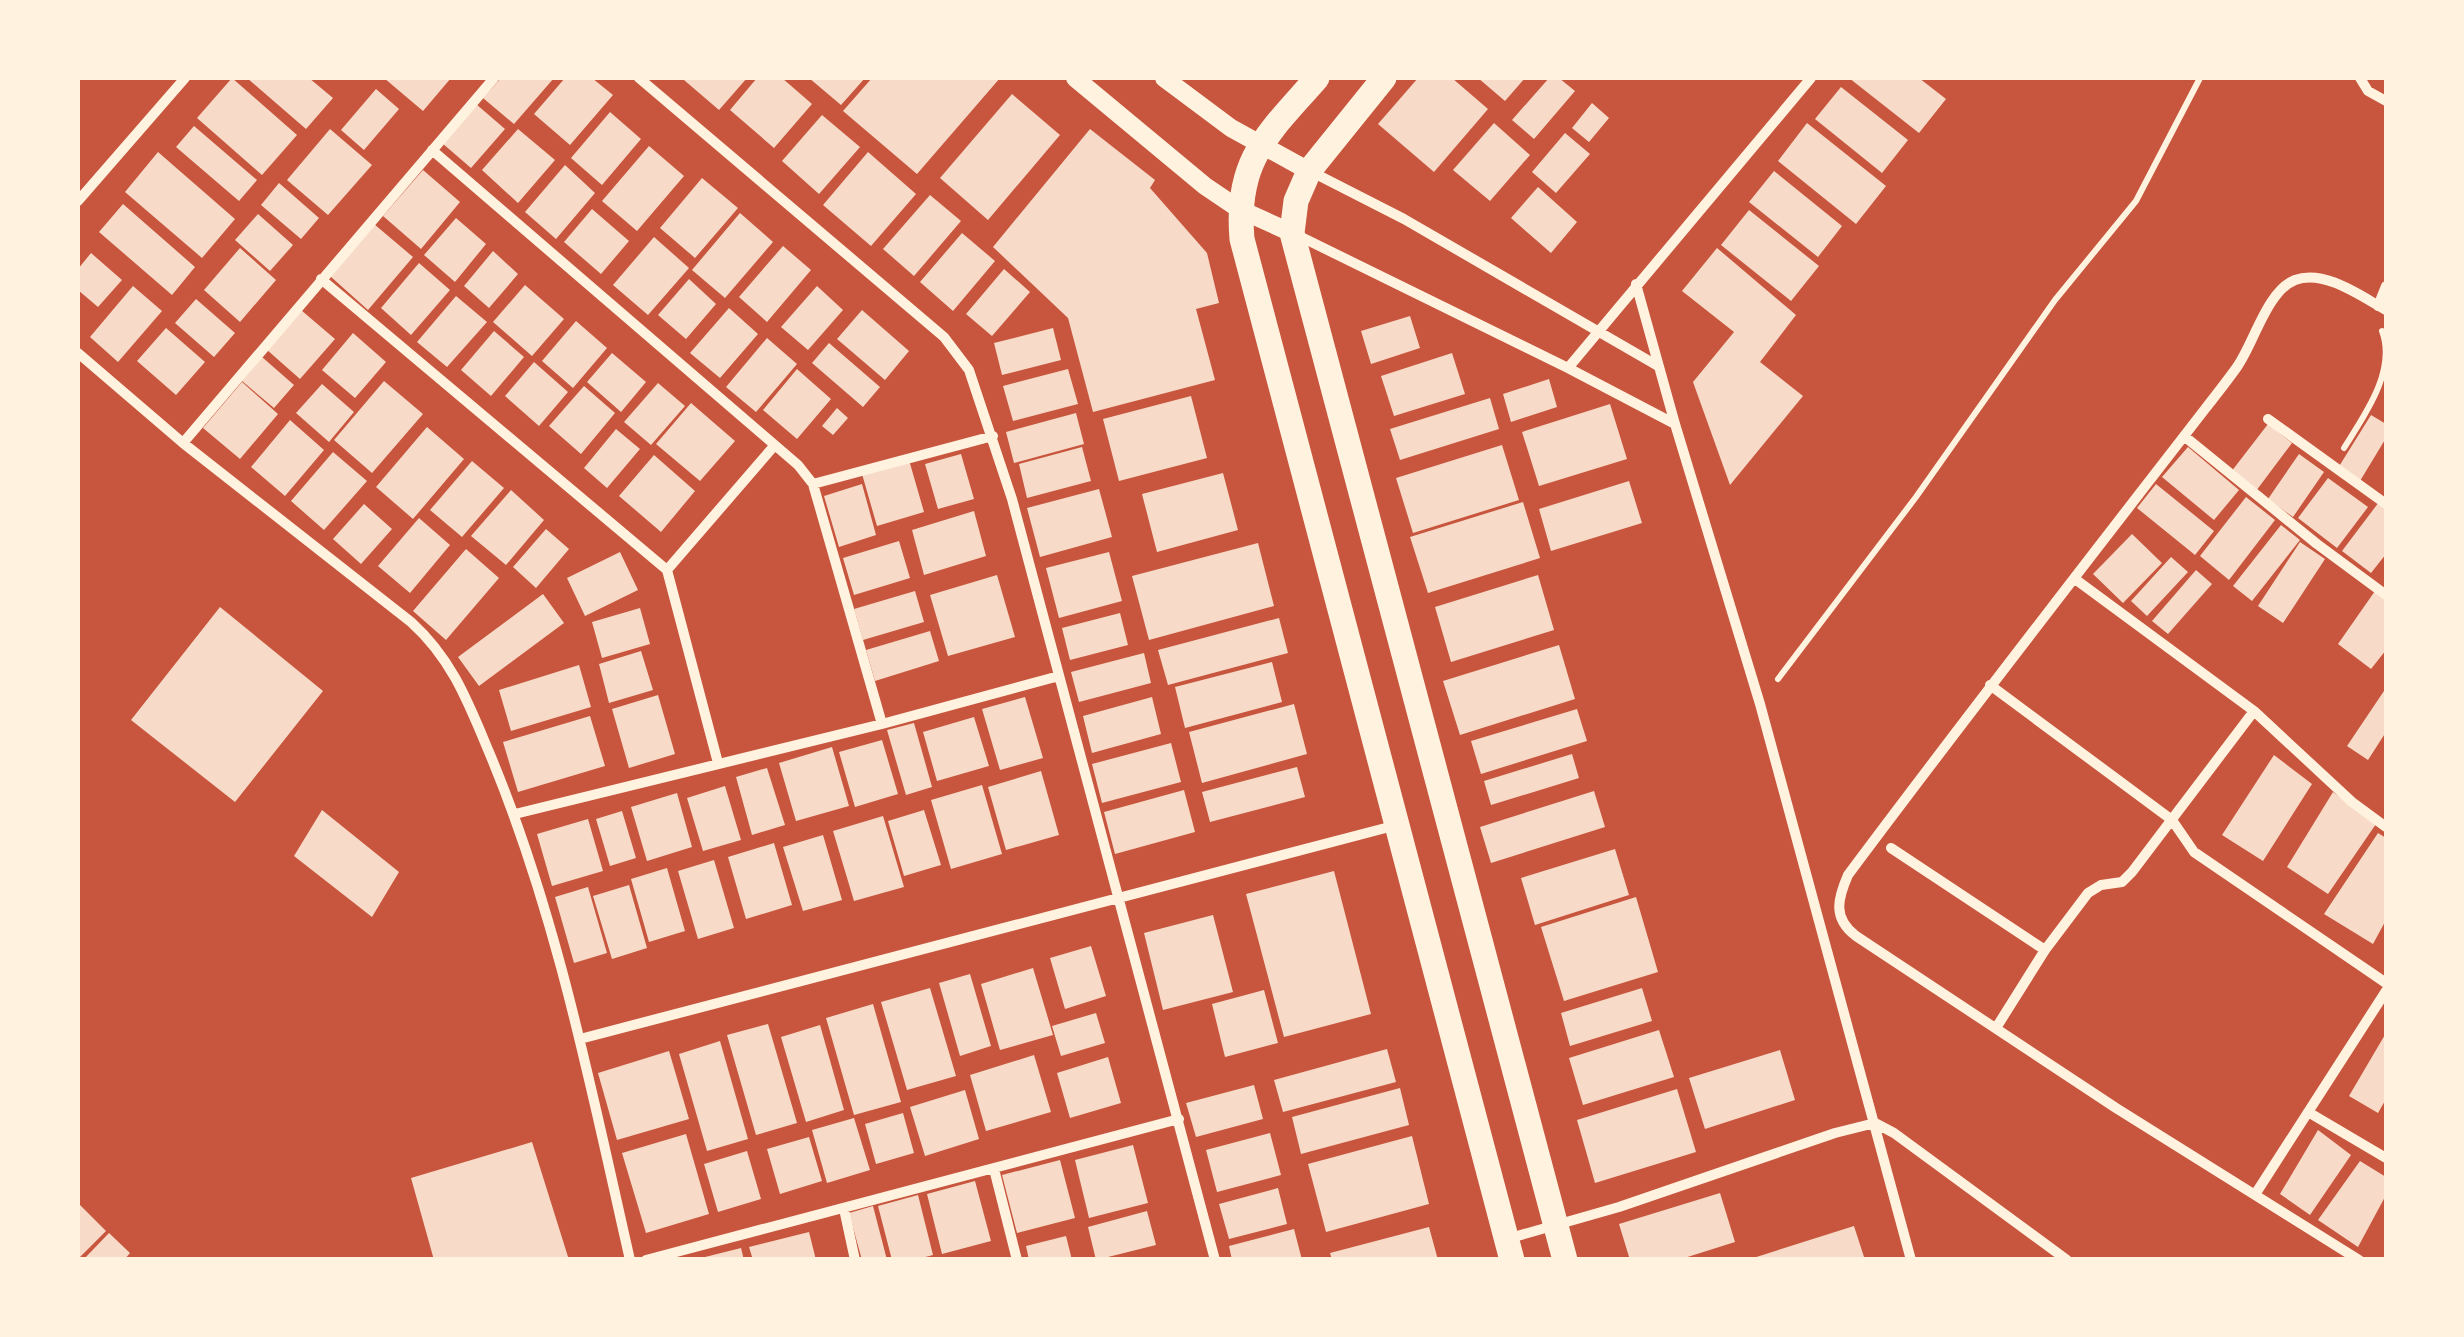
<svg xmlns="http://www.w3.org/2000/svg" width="2464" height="1337" viewBox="0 0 2464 1337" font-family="Roboto,sans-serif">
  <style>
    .building { fill: #f7dbc8 }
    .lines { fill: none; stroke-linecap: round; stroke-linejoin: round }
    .path { stroke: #fff3e0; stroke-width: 6 }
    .minor { stroke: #fff3e0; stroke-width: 10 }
    .tertiary { stroke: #fff3e0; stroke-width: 18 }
    .primary { stroke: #fff3e0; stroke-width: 25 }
  </style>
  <rect width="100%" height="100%" fill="#c8553d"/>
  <!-- building -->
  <path class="building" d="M232 78 297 135 262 175 197 118Z
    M247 78H309L333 98 306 129Z
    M384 78H451L423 111Z
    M501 78H554L514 124 483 98Z
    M565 78H592L613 95 570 145 534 114Z
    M686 78H747L719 110 684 80Z
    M757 78H782L812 104 774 148 730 110Z
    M809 78H865L841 105Z
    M872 78H1000L917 174 843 111Z
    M1418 78H1452L1488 109 1434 172 1378 124Z
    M1478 78H1525L1505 101Z
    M1549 78H1559L1575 91 1534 139 1512 120Z
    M1849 78H1919L1946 99 1919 133Z
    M1841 87 1908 140 1882 173 1815 119Z
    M376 89 399 109 364 150 341 130Z
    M1012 94 1060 135 988 220 940 178Z
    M1592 103 1609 118 1589 142 1572 128Z
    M476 104 505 129 471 168 442 143Z
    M610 112 641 139 602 185 571 158Z
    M822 115 860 147 819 194 782 161Z
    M1494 123 1530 155 1490 201 1453 170Z
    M1807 123 1886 186 1856 224 1778 161Z
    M194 126 257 180 239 201 176 147Z
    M330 129 372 165 328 215 287 180Z
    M518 129 555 160 518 203 482 170Z
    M1090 129 1155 180 1150 188 1207 253 1219 303 1196 309 1215 380 1093 412 1068 318 993 247Z
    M1565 133 1590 154 1556 193 1532 172Z
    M649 146 684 176 637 231 602 201Z
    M158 152 235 219 202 258 125 192Z
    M868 152 916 194 871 246 823 205Z
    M565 165 595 193 556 239 525 212Z
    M423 170 460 202 421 249 383 216Z
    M1774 171 1842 226 1818 257 1749 202Z
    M702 178 738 208 695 258 660 228Z
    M279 183 319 218 301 239 261 205Z
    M1538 187 1577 222 1551 253 1511 218Z
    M930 195 961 221 914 276 883 249Z
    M123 204 195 267 172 295 99 232Z
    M592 209 629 241 601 274 564 242Z
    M1749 210 1819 266 1791 301 1721 245Z
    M740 213 773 242 725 298 692 270Z
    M258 214 293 245 270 271 235 240Z
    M456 218 486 244 455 282 424 255Z
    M374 224 413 257 368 310 330 276Z
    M962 233 995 261 953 311 920 282Z
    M654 237 689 268 648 315 613 285Z
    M783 246 811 270 767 322 739 297Z
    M240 248 276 280 240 322 204 290Z
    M1717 248 1796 315 1760 362 1803 396 1730 485 1693 382 1734 332 1682 291Z
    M493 251 518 274 489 308 464 286Z
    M91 253 122 280 98 307 78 290V269Z
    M419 263 450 290 411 335 381 308Z
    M1004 269 1030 292 992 336 966 314Z
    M689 279 716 304 686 339 658 315Z
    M525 285 564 319 532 356 493 322Z
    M133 286 162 311 118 362 90 337Z
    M817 286 843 310 808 350 781 327Z
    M456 296 487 322 447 367 417 342Z
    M196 299 235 333 214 357 175 323Z
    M729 308 758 334 720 378 690 353Z
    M301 310 335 339 300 379 266 349Z
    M862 310 909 351 885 380 837 339Z
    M1410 316 1420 348 1371 364 1361 331Z
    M576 321 607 348 573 388 542 361Z
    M166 328 205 362 176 395 137 361Z
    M1053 328 1061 360 1002 375 994 343Z
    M494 331 524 357 491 396 461 370Z
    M353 333 386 362 355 398 322 370Z
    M767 338 797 364 756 412 726 387Z
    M829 343 880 387 863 407 812 363Z
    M612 353 646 382 621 412 587 382Z
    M1452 353 1465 394 1394 416 1381 376Z
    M262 357 294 385 274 408 242 381Z
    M534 362 568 392 539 426 505 396Z
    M797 369 831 399 797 439 763 410Z
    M1068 369 1078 404 1013 421 1003 386Z
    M1549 379 1557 407 1511 422 1503 394Z
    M384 381 423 414 372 473 334 440Z
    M242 382 278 414 240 459 203 428Z
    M658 383 685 406 651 445 624 422Z
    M322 384 354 412 329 442 296 413Z
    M584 386 615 413 581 454 549 426Z
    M1191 396 1207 458 1119 481 1103 419Z
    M1490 398 1499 429 1400 460 1390 429Z
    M691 403 735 441 700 481 656 444Z
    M1610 404 1627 459 1539 486 1522 432Z
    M837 408 848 418 833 435 822 426Z
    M1076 413 1084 444 1014 463 1006 432Z
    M2371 415 2386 424V438L2360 481 2338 468Z
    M290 420 324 450 285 496 251 467Z
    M2268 424 2292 443 2256 491 2231 472Z
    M427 427 464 459 413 519 376 487Z
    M616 429 640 449 607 488 584 468Z
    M1502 445 1519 500 1413 533 1396 478Z
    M1082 447 1091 481 1027 498 1019 464Z
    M2188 447 2239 490 2214 520 2162 477Z
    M333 452 367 481 324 530 291 501Z
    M961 454 974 499 938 509 925 464Z
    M2299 454 2324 472 2293 517 2268 499Z
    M654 455 695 491 661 532 619 496Z
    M909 460 924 512 877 526 862 474Z
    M472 461 504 488 462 537 430 510Z
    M1223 473 1238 530 1157 552 1142 494Z
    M2328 478 2368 507 2337 548 2298 518Z
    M1629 481 1642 523 1551 551 1539 509Z
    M862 484 876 535 839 547 824 496Z
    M2156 484 2214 531 2195 555 2137 508Z
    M1099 489 1112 537 1040 557 1027 508Z
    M511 490 544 520 506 565 471 536Z
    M2246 497 2275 520 2229 580 2200 556Z
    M1523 502 1540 558 1428 593 1410 537Z
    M2379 502 2386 508V554L2371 573 2342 551Z
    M364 504 392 529 361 564 333 539Z
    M974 511 986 556 924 575 912 530Z
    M419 518 450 545 410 593 378 566Z
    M2281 525 2300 540 2252 601 2233 586Z
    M546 529 569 549 536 588 513 567Z
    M2132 534 2162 563 2123 603 2093 574Z
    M899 541 910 578 854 595 843 558Z
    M2300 542 2325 559 2283 623 2258 606Z
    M1258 543 1274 606 1149 640 1132 576Z
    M466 549 499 578 446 640 413 611Z
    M620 552 638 590 585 616 567 578Z
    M1109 552 1122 601 1059 618 1046 568Z
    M2171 557 2188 572 2147 616 2131 601Z
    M2196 570 2212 584 2168 634 2152 621Z
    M997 575 1015 637 948 656 930 595Z
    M1538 575 1554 630 1451 662 1435 607Z
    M915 591 924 622 863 640 854 609Z
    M2375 591 2386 599V650L2371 669 2338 644Z
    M543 594 564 623 479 686 458 657Z
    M220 607 323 691 235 802 131 720Z
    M640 608 650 644 602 658 592 622Z
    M1120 613 1128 645 1070 660 1062 628Z
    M1279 618 1288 653 1168 685 1158 650Z
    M930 631 939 661 875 681 866 650Z
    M1559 645 1575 699 1460 735 1443 681Z
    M641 651 653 690 609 703 599 664Z
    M1144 653 1151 683 1079 702 1071 672Z
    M1272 662 1282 702 1185 728 1175 687Z
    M579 665 591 707 511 731 499 690Z
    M2386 688V732L2368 760 2347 746Z
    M658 695 675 754 629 768 612 709Z
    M1025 697 1043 758 1000 770 982 709Z
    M1152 697 1161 734 1092 753 1083 716Z
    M1294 704 1307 754 1202 783 1189 732Z
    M1577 709 1587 741 1481 774 1471 741Z
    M590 716 605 766 518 792 503 742Z
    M974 717 989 766 937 781 923 732Z
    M914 723 932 787 906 795 887 730Z
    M882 740 898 794 855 807 839 752Z
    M1171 743 1181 782 1102 803 1092 764Z
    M832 747 849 806 796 821 779 763Z
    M1572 754 1579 778 1491 805 1484 781Z
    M2274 755 2312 784 2263 861 2222 835Z
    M1297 767 1305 797 1210 822 1202 792Z
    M767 768 785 825 752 835 736 777Z
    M1041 771 1059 835 1006 850 988 787Z
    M982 785 1002 854 951 869 931 800Z
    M725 786 741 840 703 851 687 798Z
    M1184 790 1195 832 1115 854 1104 812Z
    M1594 791 1605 827 1491 863 1480 827Z
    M2333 792 2376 824 2328 894 2287 867Z
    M677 793 692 847 647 861 631 807Z
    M322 810 399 872 372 917 294 856Z
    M924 810 941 865 904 876 888 821Z
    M622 811 636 858 610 866 596 819Z
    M883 816 904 887 854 901 833 831Z
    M588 819 603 871 552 886 537 834Z
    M2378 833 2386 838V920L2373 944 2324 914Z
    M823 835 842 900 803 911 783 847Z
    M774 843 792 905 746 919 728 857Z
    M1615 849 1629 895 1535 925 1521 878Z
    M714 860 734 928 698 939 678 871Z
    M667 868 685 931 649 942 631 879Z
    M1334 871 1371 1014 1284 1037 1246 894Z
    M629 885 647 948 612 959 593 896Z
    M588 887 607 953 574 963 555 897Z
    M1636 897 1658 972 1564 1001 1541 927Z
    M1213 915 1233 992 1163 1010 1144 933Z
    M1091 946 1106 996 1065 1009 1050 958Z
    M1033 968 1053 1035 1000 1050 981 984Z
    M970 974 991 1046 960 1056 939 983Z
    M930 988 956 1076 907 1090 881 1002Z
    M1642 988 1652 1021 1570 1046 1561 1013Z
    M1264 990 1278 1043 1225 1057 1212 1004Z
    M873 1004 901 1102 854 1115 826 1018Z
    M1096 1013 1105 1043 1061 1056 1052 1026Z
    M768 1024 797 1123 756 1135 727 1035Z
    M820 1025 844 1110 806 1122 781 1037Z
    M1659 1030 1674 1077 1583 1105 1569 1058Z
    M2386 1033V1099L2378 1113 2349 1096Z
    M720 1041 748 1139 707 1151 679 1054Z
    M1387 1049 1396 1082 1283 1112 1274 1080Z
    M1780 1050 1795 1100 1705 1129 1689 1078Z
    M669 1051 689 1119 617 1140 598 1073Z
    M1034 1055 1051 1112 986 1131 970 1075Z
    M1108 1057 1121 1103 1070 1118 1057 1073Z
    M1254 1085 1263 1119 1196 1137 1186 1103Z
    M1400 1088 1409 1125 1301 1154 1292 1117Z
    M1677 1089 1696 1152 1595 1183 1577 1120Z
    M965 1090 979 1139 925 1156 910 1107Z
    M903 1113 914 1153 876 1164 865 1124Z
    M854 1118 870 1170 827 1183 812 1130Z
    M2318 1130 2351 1155 2310 1215 2280 1194Z
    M1270 1133 1281 1175 1217 1192 1206 1150Z
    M686 1134 709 1214 646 1233 622 1153Z
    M1412 1136 1429 1204 1326 1232 1308 1164Z
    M809 1137 822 1181 780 1194 767 1149Z
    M532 1142 569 1260H434L411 1178Z
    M1133 1145 1148 1203 1089 1218 1075 1160Z
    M747 1151 761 1199 718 1212 704 1164Z
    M1060 1160 1075 1218 1017 1233 1002 1175Z
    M2360 1161 2386 1177V1195L2358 1247 2318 1220Z
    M975 1181 991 1241 942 1254 927 1194Z
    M1278 1188 1287 1224 1229 1239 1219 1204Z
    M1720 1193 1735 1242 1678 1260H1630L1619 1224Z
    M918 1195 933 1255 914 1260H892L878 1206Z
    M80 1205 106 1231 78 1259V1207Z
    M873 1206 887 1260H862L849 1213Z
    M1147 1211 1156 1245 1096 1260 1088 1227Z
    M1854 1226 1865 1260H1750V1259Z
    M1429 1227 1438 1260H1332L1330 1253Z
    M1294 1229 1302 1260H1232L1229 1246Z
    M809 1232 816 1260H753L749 1247Z
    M109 1233 130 1253 124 1260H83Z
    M1066 1236 1072 1260H1029L1026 1246Z
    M741 1248 744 1260H701V1258Z"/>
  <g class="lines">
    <!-- path -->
    <path class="path" d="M2344 448C2364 416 2397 371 2382 331
      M1778 679 1916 497 2055 300 2136 201 2200 78"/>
    <!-- minor -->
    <path class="minor" d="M639 78 944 337 969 370 1012 499 1215 1260
      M2360 78 2368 91 2386 101
      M432 150 798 465 813 484 882 724
      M1310 171 1404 219 1658 366
      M78 201 185 78
      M1295 234 1568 368 1675 424
      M321 279 667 570 718 763
      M1636 284 1675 424 1760 704 1911 1260
      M2378 306 2386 286
      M78 353 183 443 411 622C452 659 468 702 489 752 557 914 591 1089 630 1260
      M1568 368 1811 78
      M2268 419 2386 504
      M2184 436 2317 544 2386 595
      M183 443 494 78
      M813 484 993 436
      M667 570 774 446
      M2075 579 2254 711 2352 802 2386 827
      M1990 685 2172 820 2194 852 2386 983
      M515 814 882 724 1059 676
      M1891 848 2045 950
      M1996 1028 2045 950 2088 893 2101 885 2122 882 2132 872 2254 711
      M580 1039 1397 825
      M2308 1112 2386 1158
      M994 1169 1017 1260
      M2256 1193 2386 991
      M844 1209 855 1260
      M1507 1239 1619 1207 1835 1133 1875 1123 1894 1133 2067 1260
      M646 1260 1179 1119
      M2359 1260 2116 1108 1856 936C1832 918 1838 898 1848 875 1965 718 2085 564 2205 409 2216 395 2227 381 2237 367 2254 343 2267 291 2295 280 2325 269 2362 297 2386 310"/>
    <!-- tertiary -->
    <path class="tertiary" d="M1075 78 1205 186 1239 209 1292 233
      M1164 78 1231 128 1309 171"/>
    <!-- primary -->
    <path class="primary" d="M1317 78C1269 133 1235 159 1242 239L1512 1260
      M1384 78 1309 171 1296 201 1292 233 1565 1260"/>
  </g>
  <!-- border -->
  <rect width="2464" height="1337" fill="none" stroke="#fff3e0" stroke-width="160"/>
</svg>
